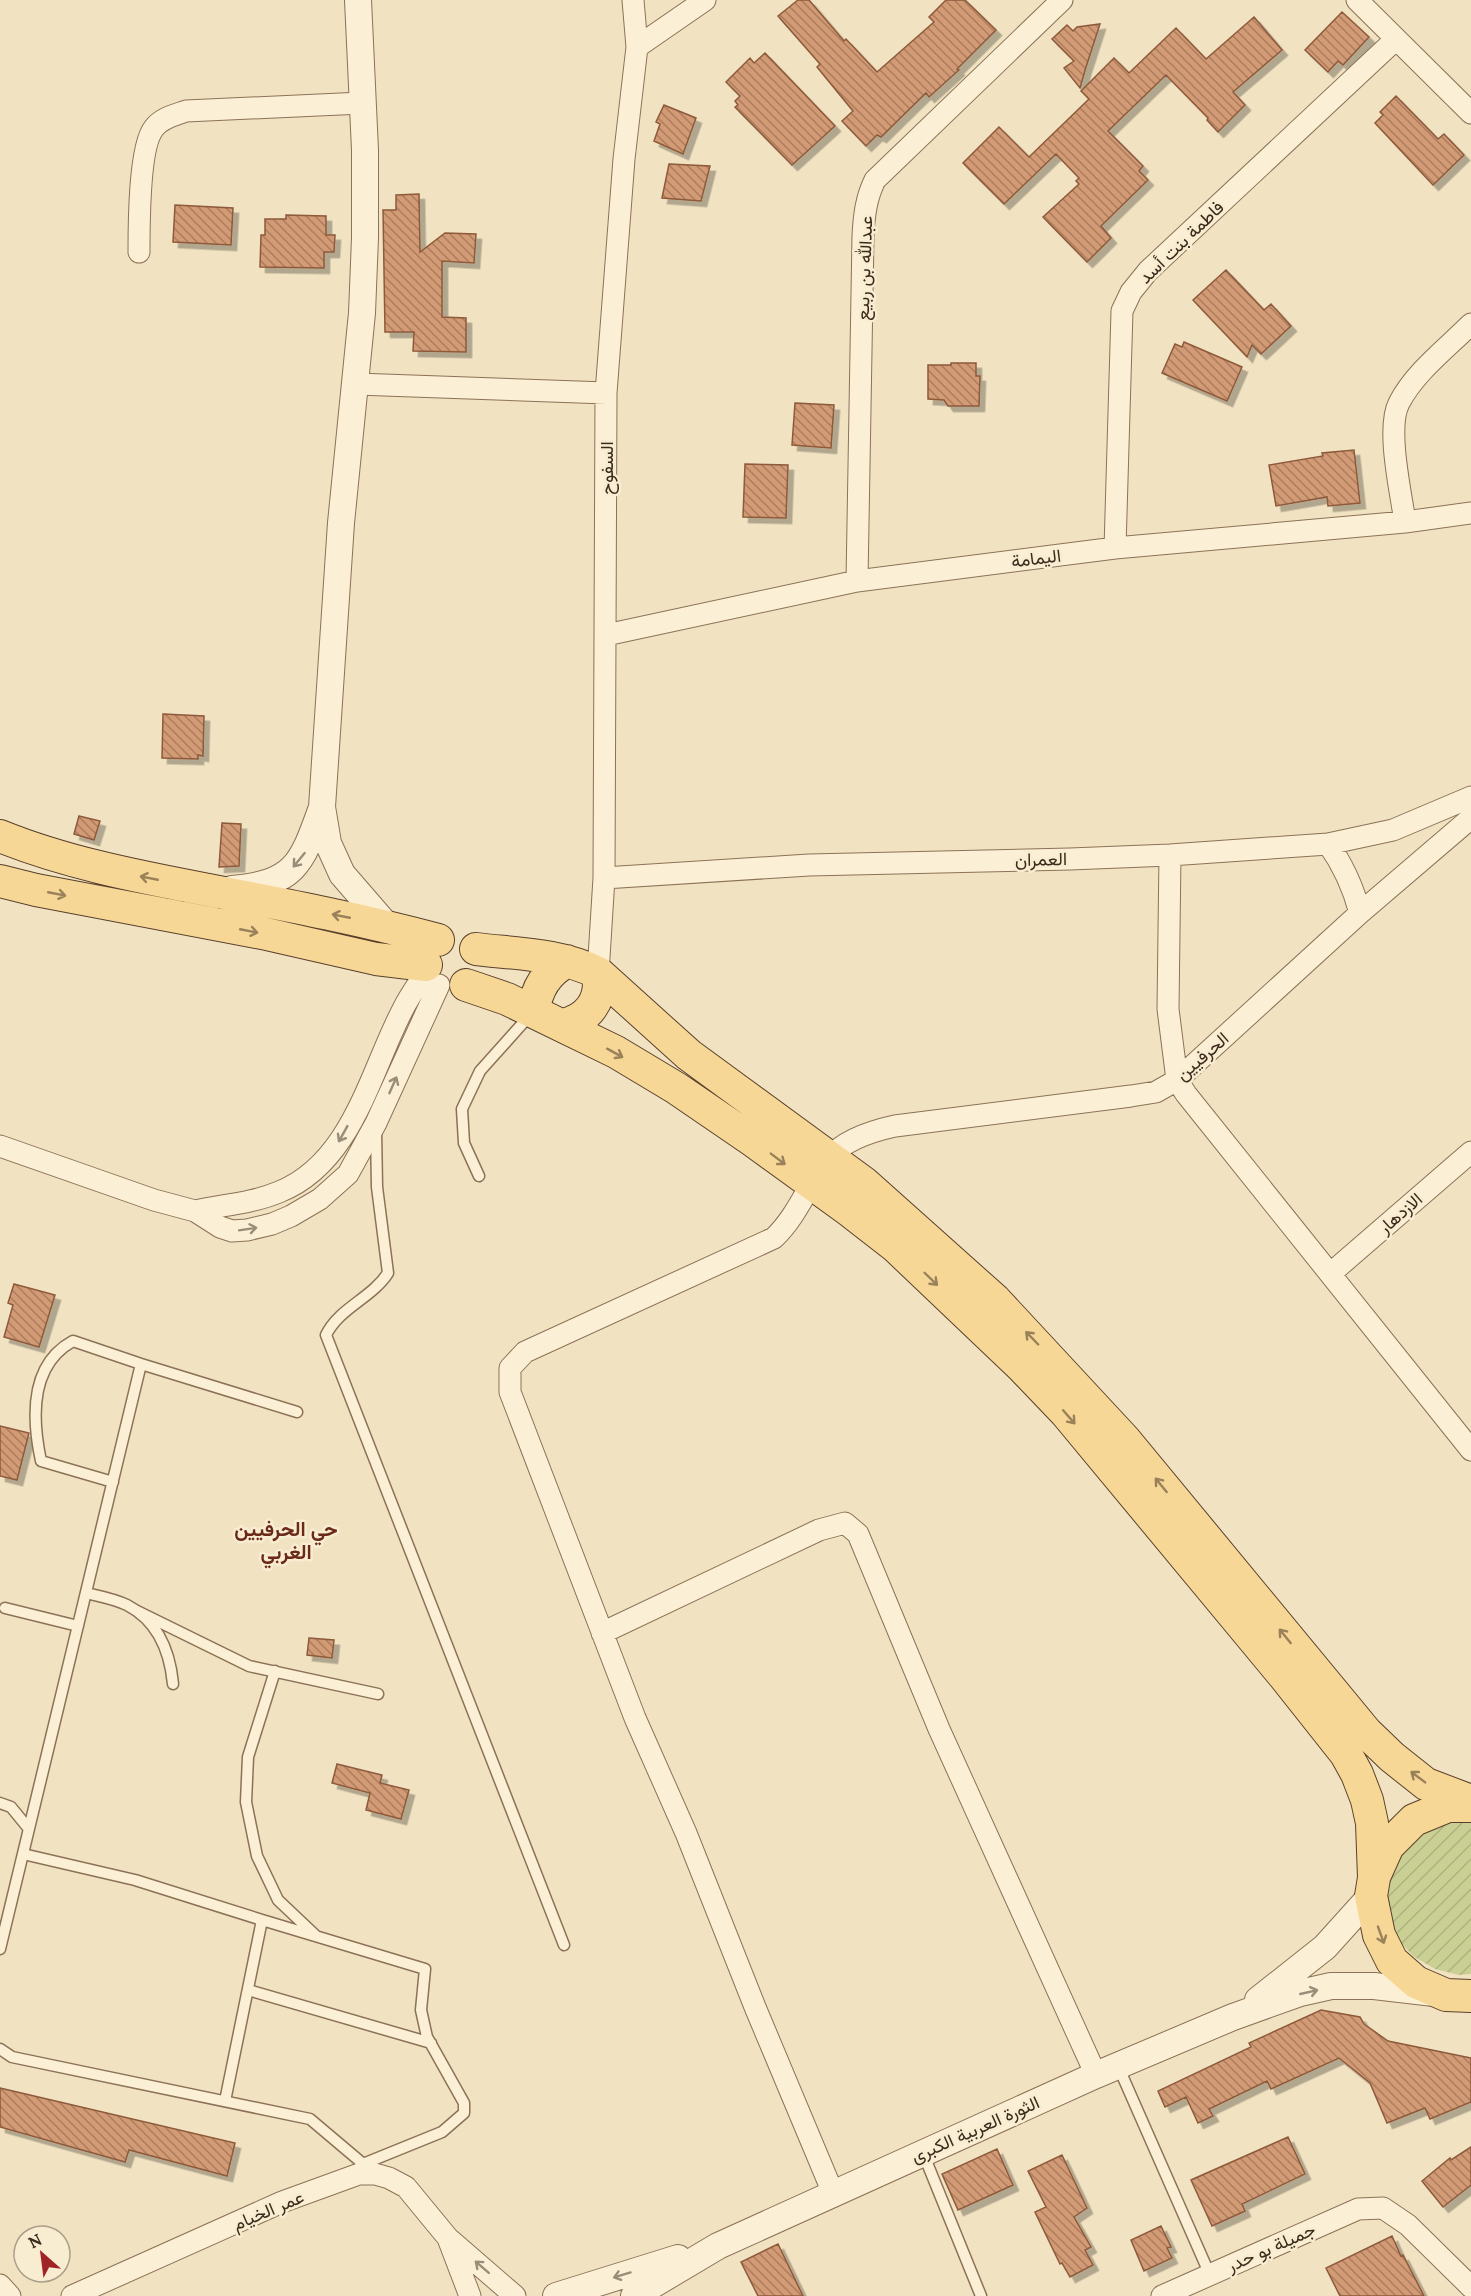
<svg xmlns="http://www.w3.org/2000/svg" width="1471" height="2296" viewBox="0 0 1471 2296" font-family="Lora,Vazirmatn,serif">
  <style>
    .garden { fill: url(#garden-furrows) }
    .building { fill: url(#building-back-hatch); stroke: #8d5a3b; stroke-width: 1.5; filter: url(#shadow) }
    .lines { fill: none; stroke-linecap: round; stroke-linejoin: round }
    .service-casing { stroke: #8c7257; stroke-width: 13 }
    .minor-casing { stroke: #8c7257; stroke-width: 23 }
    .tertiary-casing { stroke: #8c7257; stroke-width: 28 }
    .primary-casing { stroke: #59402c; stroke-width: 34 }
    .service { stroke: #fbefd5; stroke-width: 10 }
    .minor { stroke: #fbefd5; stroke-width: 21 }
    .tertiary { stroke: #fbefd5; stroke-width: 26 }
    .primary { stroke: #f7d796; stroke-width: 32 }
    .oneway { stroke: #9b8d79 }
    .oneway2 { stroke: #99815a }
    .labels { text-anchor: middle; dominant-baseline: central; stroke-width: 5; stroke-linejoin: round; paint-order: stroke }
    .street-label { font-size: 18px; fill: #3b2b1d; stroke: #f8ecd1 }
    .neighbourhood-label { font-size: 20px; font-weight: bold; fill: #6b2919; stroke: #f8ecd1 }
  </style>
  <defs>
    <pattern id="garden-furrows" width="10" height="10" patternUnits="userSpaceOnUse" patternTransform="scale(1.5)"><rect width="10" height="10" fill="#cad094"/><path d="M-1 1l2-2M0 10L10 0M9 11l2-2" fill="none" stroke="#aeb37f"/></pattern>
    <pattern id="building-back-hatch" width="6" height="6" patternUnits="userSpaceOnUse" patternTransform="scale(1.5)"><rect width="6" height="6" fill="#d29a74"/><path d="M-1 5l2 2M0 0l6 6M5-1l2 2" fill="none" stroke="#ac7e5f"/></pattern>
    <filter id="shadow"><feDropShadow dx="5.5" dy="5.5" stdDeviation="0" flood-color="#0004"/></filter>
  </defs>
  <rect width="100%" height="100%" fill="#f1e2c1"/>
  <!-- garden -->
  <path class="garden" d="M1471 1816V1974L1459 1975 1435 1969 1413 1956 1396 1937 1387 1914 1385 1889 1392 1862 1429 1824Z"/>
  <!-- building -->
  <path class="building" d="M798 0H809L844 41 846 39 877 72 934 22 929 17 946 0H965L996 30 957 69 959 70 929 97 926 93 881 137 877 135 866 146 842 121 853 111 817 67 820 64 778 16Z
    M1342 12 1369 37 1343 65 1338 61 1328 72 1305 50Z
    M1254 17 1282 50 1233 92 1245 105 1218 132 1207 120 1208 118 1166 75 1108 131 1143 166 1139 171 1148 180 1101 226 1111 238 1087 262 1043 217 1079 184 1076 181 1079 178 1056 154 1004 204 963 163 999 127 1029 157 1089 99 1081 91 1114 58 1129 73 1176 28 1206 59Z
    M1100 24 1086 67 1080 88 1064 68 1074 61 1052 39 1067 25 1073 31 1077 27Z
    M765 53 835 126 792 165 735 107 738 105 735 101 740 96 726 82 750 58 754 63Z
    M1396 96 1438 139 1444 134 1464 155 1433 185 1375 123 1383 115 1380 112Z
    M664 105 696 118 683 154 654 141 660 124 656 122Z
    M669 164 710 166 701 201 662 198Z
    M419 194 420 252 445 233 476 234 474 263 442 261V317L466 318V352L413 351 414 332H385L383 210H396V195Z
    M175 205 233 208 231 245 173 242Z
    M286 215 326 216V235H335L334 252H324V268L260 267 261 235H265V219H286Z
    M1226 270 1264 310 1271 304 1291 326 1261 354 1252 345 1247 357 1193 300Z
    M1184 342 1242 367 1227 401 1162 373 1175 344 1182 347Z
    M951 363H976V376H980L979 406H948L944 400 928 399V365H951Z
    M795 403 834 405 831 448 792 445Z
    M1354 450 1360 503 1328 506 1327 497 1276 506 1269 465 1323 456 1322 453Z
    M745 464 788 465 786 518 743 517Z
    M163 714 204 716 203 756 198 755V759L162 758Z
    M79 816 100 821 94 840 74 834Z
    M222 823 241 824 239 866 219 867Z
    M14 1284 55 1295 39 1347 4 1337 13 1305 8 1303Z
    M0 1426 29 1433 17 1480 0 1476Z
    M309 1638 334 1640 332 1658 307 1655Z
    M337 1764 382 1775 380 1783 409 1790 401 1819 366 1810 370 1793 332 1783Z
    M1321 2010 1360 2017 1364 2024 1388 2041 1471 2058V2102L1430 2119 1425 2108 1387 2123 1370 2083 1339 2058 1271 2089 1267 2081 1209 2109 1213 2116 1198 2123 1186 2097 1165 2107 1158 2091 1251 2047 1249 2043Z
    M0 2088 235 2143 227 2176 129 2150 125 2162 0 2127Z
    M1288 2137 1305 2174 1242 2204 1245 2211 1212 2226 1191 2180Z
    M1471 2147V2185L1443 2207 1422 2181 1450 2158 1451 2160Z
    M997 2149 1013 2185 958 2210 942 2174Z
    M1062 2155 1087 2208 1074 2217 1091 2247 1085 2250 1093 2265 1070 2277 1062 2263 1060 2264 1035 2212 1046 2207 1028 2171Z
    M1161 2226 1171 2247 1167 2248 1172 2258 1144 2271 1131 2240Z
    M1392 2236 1401 2256 1403 2255 1424 2296H1340L1326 2268Z
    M778 2244 803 2296H758L741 2262Z"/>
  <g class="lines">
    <defs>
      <path id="service" d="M376 1130 377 1187 388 1273C372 1298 339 1308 326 1335L564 1945
        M479 1176 464 1143 462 1109 480 1071 531 1014
        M113 1482 41 1461C32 1419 29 1365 73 1341L141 1364 297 1412
        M86 1593C99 1596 115 1599 127 1605 158 1621 170 1652 173 1684
        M5 1608 78 1626
        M135 1610 249 1666 378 1694
        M275 1671 248 1757 246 1802 257 1856 278 1900 315 1935
        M0 1803 11 1807 29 1829
        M23 1854 135 1880 262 1920
        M0 1949 141 1364
        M248 1990 431 2043
        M0 2049 12 2057 310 2119 368 2168
        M1118 2066 1210 2275
        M225 2101 262 1920 425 1969 421 2010 427 2037 464 2103V2113L442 2132 363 2164
        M923 2153 981 2296"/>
      <path id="minor" d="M633 0 637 47
        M1357 0 1471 113
        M139 252C139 227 139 146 154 128 161 118 175 115 186 111L362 103
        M356 384 606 393
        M1405 522C1401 493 1386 428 1399 403 1415 372 1447 348 1471 324
        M1115 548 1122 311 1131 292 1148 271 1395 40
        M857 581 863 236C864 216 866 198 875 180L1062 0
        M606 635 857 581 1115 548 1405 522 1471 513
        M1328 844C1344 866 1353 887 1360 913
        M1170 855 1168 1009 1177 1080 1186 1094 1471 1450
        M604 878 809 865 1070 859 1170 855 1328 844 1393 830 1471 797
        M598 973 604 878 606 393 624 159 637 47 705 0
        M0 1146 154 1200 195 1211 220 1227 232 1231 247 1230 272 1224 291 1216 320 1199 348 1174 376 1123 439 985
        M195 1211C223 1205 253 1203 279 1192 352 1163 370 1072 403 1009 410 995 419 983 427 970
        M1330 1274 1471 1152
        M602 1633 819 1530 845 1523 858 1534 939 1729 1096 2075
        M833 2193 755 2007 686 1833 635 1718 510 1392V1368L525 1352 774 1238C799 1214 808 1183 829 1158 844 1140 872 1131 895 1126L1131 1096 1156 1092 1177 1080 1360 913 1471 818
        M449 2241 470 2296
        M0 2285 10 2296
        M72 2296 282 2202 359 2174H375L389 2178 406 2187 448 2238 515 2296
        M1162 2296 1358 2209 1383 2208 1408 2225 1471 2287"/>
      <path id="tertiary" d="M358 0 365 150V238L362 313 341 523 322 807 328 843 342 874 387 926
        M232 889C294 883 301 866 321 810
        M1258 2000 1325 1947 1371 1896
        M556 2296 678 2258
        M634 2296 718 2246 1096 2075 1233 2017 1300 1993 1331 1986H1374L1434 1993"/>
      <path id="primary" d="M0 836C64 862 135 876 203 889 281 904 361 919 438 940
        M0 881 36 890 262 933 376 959 426 965
        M476 949C517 954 561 954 598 973L689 1055 864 1183 995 1300 1125 1440 1366 1732 1392 1757 1426 1784 1471 1801
        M466 985 507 999 616 1052 676 1088 752 1140 850 1211 895 1246 1022 1367 1066 1413 1285 1677 1346 1754 1357 1774 1367 1800 1372 1823 1374 1878 1371 1896 1379 1935 1392 1961 1416 1982 1446 1995 1471 1996
        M534 1011C536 988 547 972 567 961
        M562 1025C588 1020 603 1000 598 973
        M1374 1877 1388 1846 1414 1820 1448 1806H1471"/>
    </defs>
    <!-- service casing -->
    <use href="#service" class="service-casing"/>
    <!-- minor casing -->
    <use href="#minor" class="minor-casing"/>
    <!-- tertiary casing -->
    <use href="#tertiary" class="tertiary-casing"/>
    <!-- primary casing -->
    <use href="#primary" class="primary-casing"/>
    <!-- service -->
    <use href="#service" class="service"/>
    <!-- minor -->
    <use href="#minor" class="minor"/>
    <!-- tertiary -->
    <use href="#tertiary" class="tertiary"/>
    <!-- primary -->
    <use href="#primary" class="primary"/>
  </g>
  <!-- one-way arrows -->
  <defs><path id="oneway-shaft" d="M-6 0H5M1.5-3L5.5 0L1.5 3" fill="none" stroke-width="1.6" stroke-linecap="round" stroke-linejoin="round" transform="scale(1.5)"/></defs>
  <g class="oneway">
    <use href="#oneway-shaft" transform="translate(299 860) rotate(129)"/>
    <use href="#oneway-shaft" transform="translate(393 1085) rotate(-66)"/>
    <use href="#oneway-shaft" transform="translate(343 1134) rotate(119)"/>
    <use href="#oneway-shaft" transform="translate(248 1229) rotate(-9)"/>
    <use href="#oneway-shaft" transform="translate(1309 1992) rotate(-13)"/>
    <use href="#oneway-shaft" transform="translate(482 2267) rotate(-139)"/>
    <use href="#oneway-shaft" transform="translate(622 2275) rotate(163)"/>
  </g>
  <g class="oneway2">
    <use href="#oneway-shaft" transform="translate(149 878) rotate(-169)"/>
    <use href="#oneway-shaft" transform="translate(57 894) rotate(11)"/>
    <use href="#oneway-shaft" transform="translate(341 916) rotate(-169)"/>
    <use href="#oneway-shaft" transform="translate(249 931) rotate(11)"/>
    <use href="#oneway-shaft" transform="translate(615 1053) rotate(29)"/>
    <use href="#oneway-shaft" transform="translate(778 1159) rotate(37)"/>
    <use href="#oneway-shaft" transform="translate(931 1279) rotate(44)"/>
    <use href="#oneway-shaft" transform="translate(1032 1338) rotate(-134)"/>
    <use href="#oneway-shaft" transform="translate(1069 1417) rotate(49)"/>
    <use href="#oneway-shaft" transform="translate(1161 1485) rotate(-129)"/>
    <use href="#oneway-shaft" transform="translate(1285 1636) rotate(-129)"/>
    <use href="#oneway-shaft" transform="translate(1418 1777) rotate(-143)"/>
    <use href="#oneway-shaft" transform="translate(1381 1935) rotate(70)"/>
  </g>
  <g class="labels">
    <!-- street labels -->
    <g class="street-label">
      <text transform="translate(1181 242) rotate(-44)">فاطمة بنت أسد</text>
      <text transform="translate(864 268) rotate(-88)">عبدالله بن ربيع</text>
      <text transform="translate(606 468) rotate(-90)">السفوح</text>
      <text transform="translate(1036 558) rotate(-7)">اليمامة</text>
      <text transform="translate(1041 859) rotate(-1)">العمران</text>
      <text transform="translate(1202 1056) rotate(-41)">الحرفيين</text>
      <text transform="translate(1400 1213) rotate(-41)">الازدهار</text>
      <text transform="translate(975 2129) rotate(-24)">الثورة العربية الكبرى</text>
      <text transform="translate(268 2210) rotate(-23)">عمر الخيام</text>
      <text transform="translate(1271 2247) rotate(-24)">جميلة بو حدر</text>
    </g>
    <!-- neighbourhood labels -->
    <g class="neighbourhood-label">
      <text x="286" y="1528">حي الحرفيين<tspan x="286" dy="23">الغربي</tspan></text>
    </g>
  </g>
  <!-- north arrow -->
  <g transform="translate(42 2254) rotate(332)"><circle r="28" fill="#f8ecd1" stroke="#ac9f89" stroke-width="1.5"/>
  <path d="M0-4.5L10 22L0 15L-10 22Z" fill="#a02326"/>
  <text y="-9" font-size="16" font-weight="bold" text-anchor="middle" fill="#3b2b1d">N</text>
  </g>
</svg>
